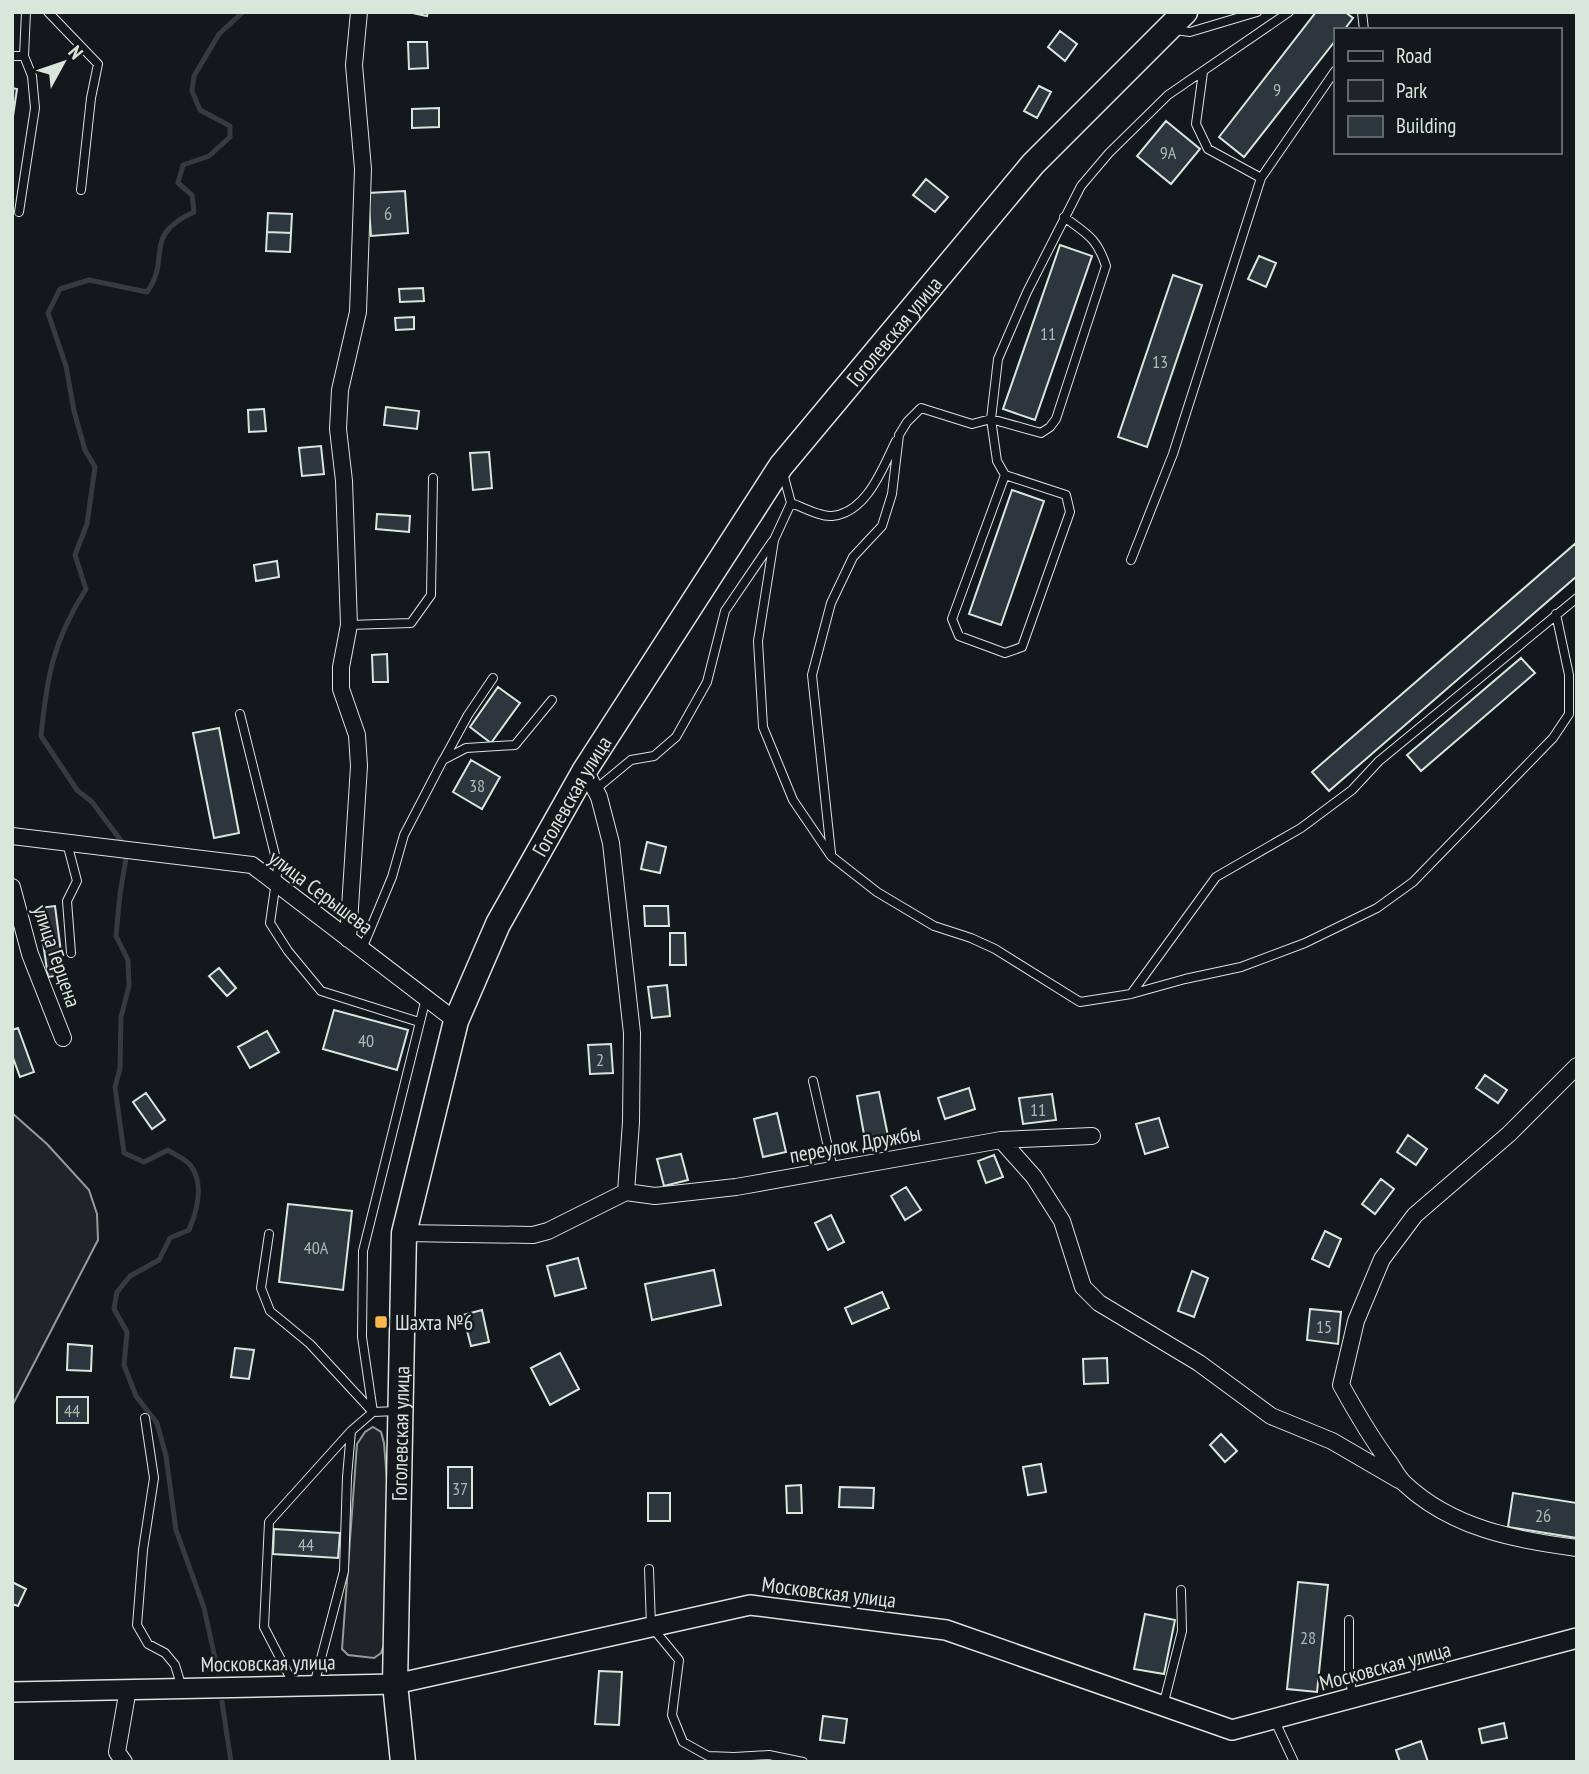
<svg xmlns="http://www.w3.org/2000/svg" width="1589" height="1774" viewBox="0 0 1589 1774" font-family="'PT Sans Narrow',sans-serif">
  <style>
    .green { fill: #202428; stroke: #939e99; stroke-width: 2 }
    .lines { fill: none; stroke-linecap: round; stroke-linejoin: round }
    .stream { stroke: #363b3e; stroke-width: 5 }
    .building { fill: #2c363c; stroke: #d8e6dc; stroke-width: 2 }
    .service-casing { stroke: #d8e6dc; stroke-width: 10 }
    .minor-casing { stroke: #d8e6dc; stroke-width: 18 }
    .tertiary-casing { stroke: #d8e6dc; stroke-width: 22 }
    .primary-casing { stroke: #d8e6dc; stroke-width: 27 }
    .service { stroke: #14181c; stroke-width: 8 }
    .minor { stroke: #14181c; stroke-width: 16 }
    .tertiary { stroke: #14181c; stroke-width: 19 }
    .primary { stroke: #14181c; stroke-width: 24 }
    .poi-dot { fill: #ffb74d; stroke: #14181c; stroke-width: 2.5 }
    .labels { text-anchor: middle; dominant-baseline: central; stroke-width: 5; stroke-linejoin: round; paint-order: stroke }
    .number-label { font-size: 18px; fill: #adbab4 }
    .street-label { font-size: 21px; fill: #d8e6dc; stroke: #14181c }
    .poi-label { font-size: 21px; fill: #d8e6dc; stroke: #14181c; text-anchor: start }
  </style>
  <rect width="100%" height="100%" fill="#14181c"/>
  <!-- green -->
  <path class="green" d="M12 1113 47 1144 89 1190 97 1214 98 1240 12 1406Z
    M373 1427 381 1432 384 1443 389 1506 384 1645 381 1653 374 1658 348 1655 342 1649 357 1444 365 1432Z"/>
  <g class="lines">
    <!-- stream -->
    <path class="stream" d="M122 842 92 802 77 790 41 736C47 676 53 641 86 589L75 555 87 524 95 467 85 450 74 411 66 366 48 313 60 289 89 280 147 292C172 258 141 236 194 212L192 195 178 183 183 165 209 156 230 137V126L200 110 192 91 194 76 219 34 243 12
      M126 858 120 894 116 936 128 960 129 986 121 1017 120 1069 115 1087 124 1153 144 1162 168 1150C175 1155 186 1159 191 1166 204 1184 197 1211 189 1230L170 1238 159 1260 130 1276 117 1292 114 1309 127 1332 124 1365 136 1396 157 1423 166 1456 176 1530 204 1608 218 1672
      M222 1702 231 1762"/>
  </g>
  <!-- building -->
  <path class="building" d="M408 12H428L427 16Z
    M1316 12H1345L1353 18 1344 30H1335V41L1244 157 1219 137Z
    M1060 31 1077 44 1065 61 1048 47Z
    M408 42H427L428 68 409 69Z
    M1039 86 1051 92 1037 118 1024 111Z
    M12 88 17 89 12 123Z
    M439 108V127L412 128V109Z
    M1166 121 1200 149 1171 184 1137 156Z
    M926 179 948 197 935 212 913 195Z
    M405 191 408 233 371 236 368 193Z
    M268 213 292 214 291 233 267 232Z
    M267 232 291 233 290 252 266 251Z
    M1060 245 1092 256 1035 420 1003 409Z
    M1259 256 1276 263 1266 287 1248 279Z
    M1173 275 1202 285 1147 447 1118 437Z
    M423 288 424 301 400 302 399 289Z
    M414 317V329L396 330 395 318Z
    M386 407 419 411 417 429 384 425Z
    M264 409 266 431 249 432 248 410Z
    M321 446 324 474 302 476 299 448Z
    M489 452 492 488 473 490 470 453Z
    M1012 490 1044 501 1001 625 969 614Z
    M377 514 410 516 409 532 376 529Z
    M1576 543 1577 576 1329 791 1312 772Z
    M277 561 279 577 256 581 254 565Z
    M387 654 388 682H373L372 655Z
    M1521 658 1535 673 1421 771 1407 755Z
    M498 687 520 703 491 743 470 727Z
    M219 728 239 833 214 838 193 733Z
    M471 760 500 777 482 809 453 792Z
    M647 842 666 847 660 873 641 869Z
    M55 906 64 975 48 977 38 908Z
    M644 906H668L669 926H645Z
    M670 933H685L686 965H670Z
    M219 968 236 988 227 996 209 976Z
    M667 985 670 1016 652 1018 648 987Z
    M334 1010 408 1030 397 1070 323 1049Z
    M18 1028 34 1072 20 1077 12 1055V1030Z
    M267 1031 279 1052 250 1068 238 1047Z
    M611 1044 613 1073 590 1074 588 1045Z
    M1485 1075 1507 1090 1498 1103 1476 1088Z
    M969 1088 975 1109 945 1119 938 1098Z
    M879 1092 888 1136 865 1140 857 1096Z
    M146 1093 165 1120 152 1129 133 1102Z
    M1052 1094 1056 1120 1023 1124 1019 1098Z
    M777 1113 786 1152 763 1157 754 1119Z
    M1159 1118 1168 1147 1145 1154 1136 1124Z
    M1408 1135 1427 1149 1416 1165 1397 1152Z
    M681 1154 688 1180 664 1186 657 1159Z
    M994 1155 1003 1177 986 1183 978 1161Z
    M1381 1179 1394 1189 1375 1214 1362 1204Z
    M906 1187 921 1210 905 1220 891 1196Z
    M288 1204 352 1211 343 1290 279 1282Z
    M831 1215 844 1242 828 1250 815 1223Z
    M1325 1231 1341 1239 1329 1267 1312 1259Z
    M578 1258 586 1288 555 1296 547 1266Z
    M714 1270 721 1305 652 1320 645 1284Z
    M1192 1271 1208 1278 1194 1317 1178 1311Z
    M882 1292 889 1308 852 1324 845 1308Z
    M1310 1309 1341 1312 1338 1344 1307 1340Z
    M482 1310 489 1342 471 1346 463 1315Z
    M68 1344 92 1346 91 1371 67 1370Z
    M235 1348 254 1350 249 1379 231 1377Z
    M560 1353 579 1389 550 1405 531 1368Z
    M1107 1358 1108 1383 1084 1384 1083 1359Z
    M57 1397H88V1423H57Z
    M1221 1434 1237 1451 1225 1462 1210 1445Z
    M1041 1464 1046 1492 1028 1495 1023 1467Z
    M448 1467H472V1508H448Z
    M801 1485 802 1513H787L786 1486Z
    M840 1487 874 1488 873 1508 839 1507Z
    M648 1493H670V1521H648Z
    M1513 1493 1577 1503V1538L1508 1527Z
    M274 1529 340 1533 338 1558 273 1554Z
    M12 1582 26 1589 18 1606 12 1604Z
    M1298 1582 1328 1585 1317 1692 1287 1689Z
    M1145 1614 1175 1620 1164 1674 1134 1669Z
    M599 1671 622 1672 619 1725 595 1724Z
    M823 1716 847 1719 844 1743 820 1740Z
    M1504 1723 1507 1738 1482 1743 1479 1729Z
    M1421 1741 1428 1762H1400L1396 1750Z"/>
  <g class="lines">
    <defs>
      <path id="service" d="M48 12 98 64 91 98 81 190
        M1362 12 1364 30
        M1175 30 1190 32 1257 12
        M12 56H24L32 76 35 108 19 212
        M24 56 26 12
        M1203 72 1196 124 1208 149 1261 178
        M783 473 791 503 774 540 758 641 763 727 793 800 831 856 877 892 934 926 971 938 995 949 1080 1002 1131 994 1185 979 1241 967 1305 943 1377 908 1413 882 1553 738 1569 714V675L1556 614
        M1005 475 1066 495 1070 512 1022 647 1005 653 959 636 952 619 1005 475 997 461 991 419 998 359 1027 292 1081 186 1109 153 1168 95 1289 12
        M791 503C803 507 820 517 832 516 867 513 883 467 896 441
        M1131 560 1173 454 1261 178 1335 71
        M349 625 411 623 431 595 433 478
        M240 714 278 867 270 923 288 951 321 991 419 1022
        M444 759 468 715 493 678
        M596 789 631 760 654 756 676 737 707 682 725 611 772 542
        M67 843 77 881 67 901 71 953
        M831 853 812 675 831 603 853 557 882 526 892 494 899 435 907 422 921 408 972 424 991 419 1041 433 1050 427 1056 419 1106 266C1097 238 1087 234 1064 217
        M362 949 392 877 404 835 443 760 466 748 515 745 552 700
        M1131 994 1216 877 1301 828 1352 790 1379 761 1577 598
        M813 1081 833 1169
        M269 1234 261 1288 270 1311 310 1344 371 1410
        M373 1412 362 1337 363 1251 426 998
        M145 1418 154 1478 143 1550 137 1625 148 1644 165 1653 175 1665 182 1688
        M649 1569 651 1626 679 1660 672 1715 683 1742 708 1756 734 1757 769 1755 803 1762
        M1349 1620V1673L1353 1698
        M293 1683 264 1627 269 1522 351 1431
        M314 1685 344 1571 347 1477 351 1431 373 1412 397 1411
        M1163 1706 1182 1631 1181 1590
        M1274 1719 1294 1762"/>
      <path id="minor" d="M585 770 599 797 611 843 632 1033 631 1122 626 1192
        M12 836 252 865 456 1021
        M12 887 30 954 63 1038
        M348 939 359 766 357 735 341 689V667L349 625 344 481 338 429 340 390 358 312 363 169 354 65 359 12
        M1577 1066 1509 1134 1415 1215 1382 1259 1356 1321 1341 1385C1356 1412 1371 1438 1389 1462 1394 1469 1398 1478 1405 1484 1452 1528 1515 1540 1577 1548
        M1001 1140 1034 1177 1062 1221 1083 1287 1099 1303 1199 1363 1271 1416 1332 1441 1399 1480
        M404 1233 533 1235 548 1231 626 1192 655 1196 736 1187 1001 1140 1092 1136
        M124 1762 117 1752 128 1689"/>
      <path id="tertiary" d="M12 1692 395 1684 750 1605 946 1630 1232 1730 1577 1638"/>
      <g id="primary">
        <path id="s1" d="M403 1762 395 1684 404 1233 456 1021 498 924 585 770 781 466 1033 164 1185 12"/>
      </g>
    </defs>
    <!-- service casing -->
    <use href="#service" class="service-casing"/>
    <!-- minor casing -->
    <use href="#minor" class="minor-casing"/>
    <!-- tertiary casing -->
    <use href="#tertiary" class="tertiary-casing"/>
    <!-- primary casing -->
    <use href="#primary" class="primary-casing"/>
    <!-- service -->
    <use href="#service" class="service"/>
    <!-- minor -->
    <use href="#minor" class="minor"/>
    <!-- tertiary -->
    <use href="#tertiary" class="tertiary"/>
    <!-- primary -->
    <use href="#primary" class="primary"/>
  </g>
  <!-- markers -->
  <rect class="poi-dot" x="374" y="1315" width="14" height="14" rx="3.5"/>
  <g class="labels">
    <!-- number labels -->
    <g class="number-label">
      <text x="1277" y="89">9</text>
      <text x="1168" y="152">9А</text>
      <text x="388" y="213">6</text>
      <text x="1048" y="333">11</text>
      <text x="1160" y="361">13</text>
      <text x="477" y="785">38</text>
      <text x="366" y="1040">40</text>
      <text x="600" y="1059">2</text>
      <text x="1038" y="1109">11</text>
      <text x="316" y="1247">40А</text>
      <text x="1324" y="1326">15</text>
      <text x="72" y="1410">44</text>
      <text x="460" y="1488">37</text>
      <text x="1543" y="1515">26</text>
      <text x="306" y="1544">44</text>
      <text x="1308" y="1637">28</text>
    </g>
    <!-- street labels -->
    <g class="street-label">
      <text stroke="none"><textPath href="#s1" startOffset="1568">Гоголевская улица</textPath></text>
      <text stroke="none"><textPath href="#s1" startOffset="1001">Гоголевская улица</textPath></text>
      <text transform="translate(321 892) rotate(37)">улица Серышева</text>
      <text transform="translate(57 956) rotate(71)">улица Герцена</text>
      <text transform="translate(855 1144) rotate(-10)">переулок Дружбы</text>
      <text stroke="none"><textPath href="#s1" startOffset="329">Гоголевская улица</textPath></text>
      <text transform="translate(829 1592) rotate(7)">Московская улица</text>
      <text transform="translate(268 1663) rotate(-1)">Московская улица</text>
      <text transform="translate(1385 1666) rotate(-15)">Московская улица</text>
    </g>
    <!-- poi labels -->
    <g class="poi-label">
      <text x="395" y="1322">Шахта №6</text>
    </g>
  </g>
  <!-- border -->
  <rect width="1589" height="1774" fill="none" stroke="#d8e6dc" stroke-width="28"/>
  <!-- legend -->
  <rect x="1334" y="28" width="228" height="126" fill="#14181c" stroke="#626a69" stroke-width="2"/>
  <rect x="1348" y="51" width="35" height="10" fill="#14181c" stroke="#626a69" stroke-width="2"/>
  <text x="1396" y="63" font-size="21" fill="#d8e6dc">Road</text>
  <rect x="1348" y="80" width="35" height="21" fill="#202428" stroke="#626a69" stroke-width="2"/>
  <text x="1396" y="98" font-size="21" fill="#d8e6dc">Park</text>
  <rect x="1348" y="116" width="35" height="21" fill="#2c363c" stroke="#626a69" stroke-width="2"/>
  <text x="1396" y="133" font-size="21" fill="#d8e6dc">Building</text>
  <!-- north arrow -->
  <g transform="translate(63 63) rotate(50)" stroke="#14181c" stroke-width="5" paint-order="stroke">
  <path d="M0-5L12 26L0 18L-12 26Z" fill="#d8e6dc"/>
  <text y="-10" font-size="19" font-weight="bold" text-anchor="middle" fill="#d8e6dc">N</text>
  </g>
</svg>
